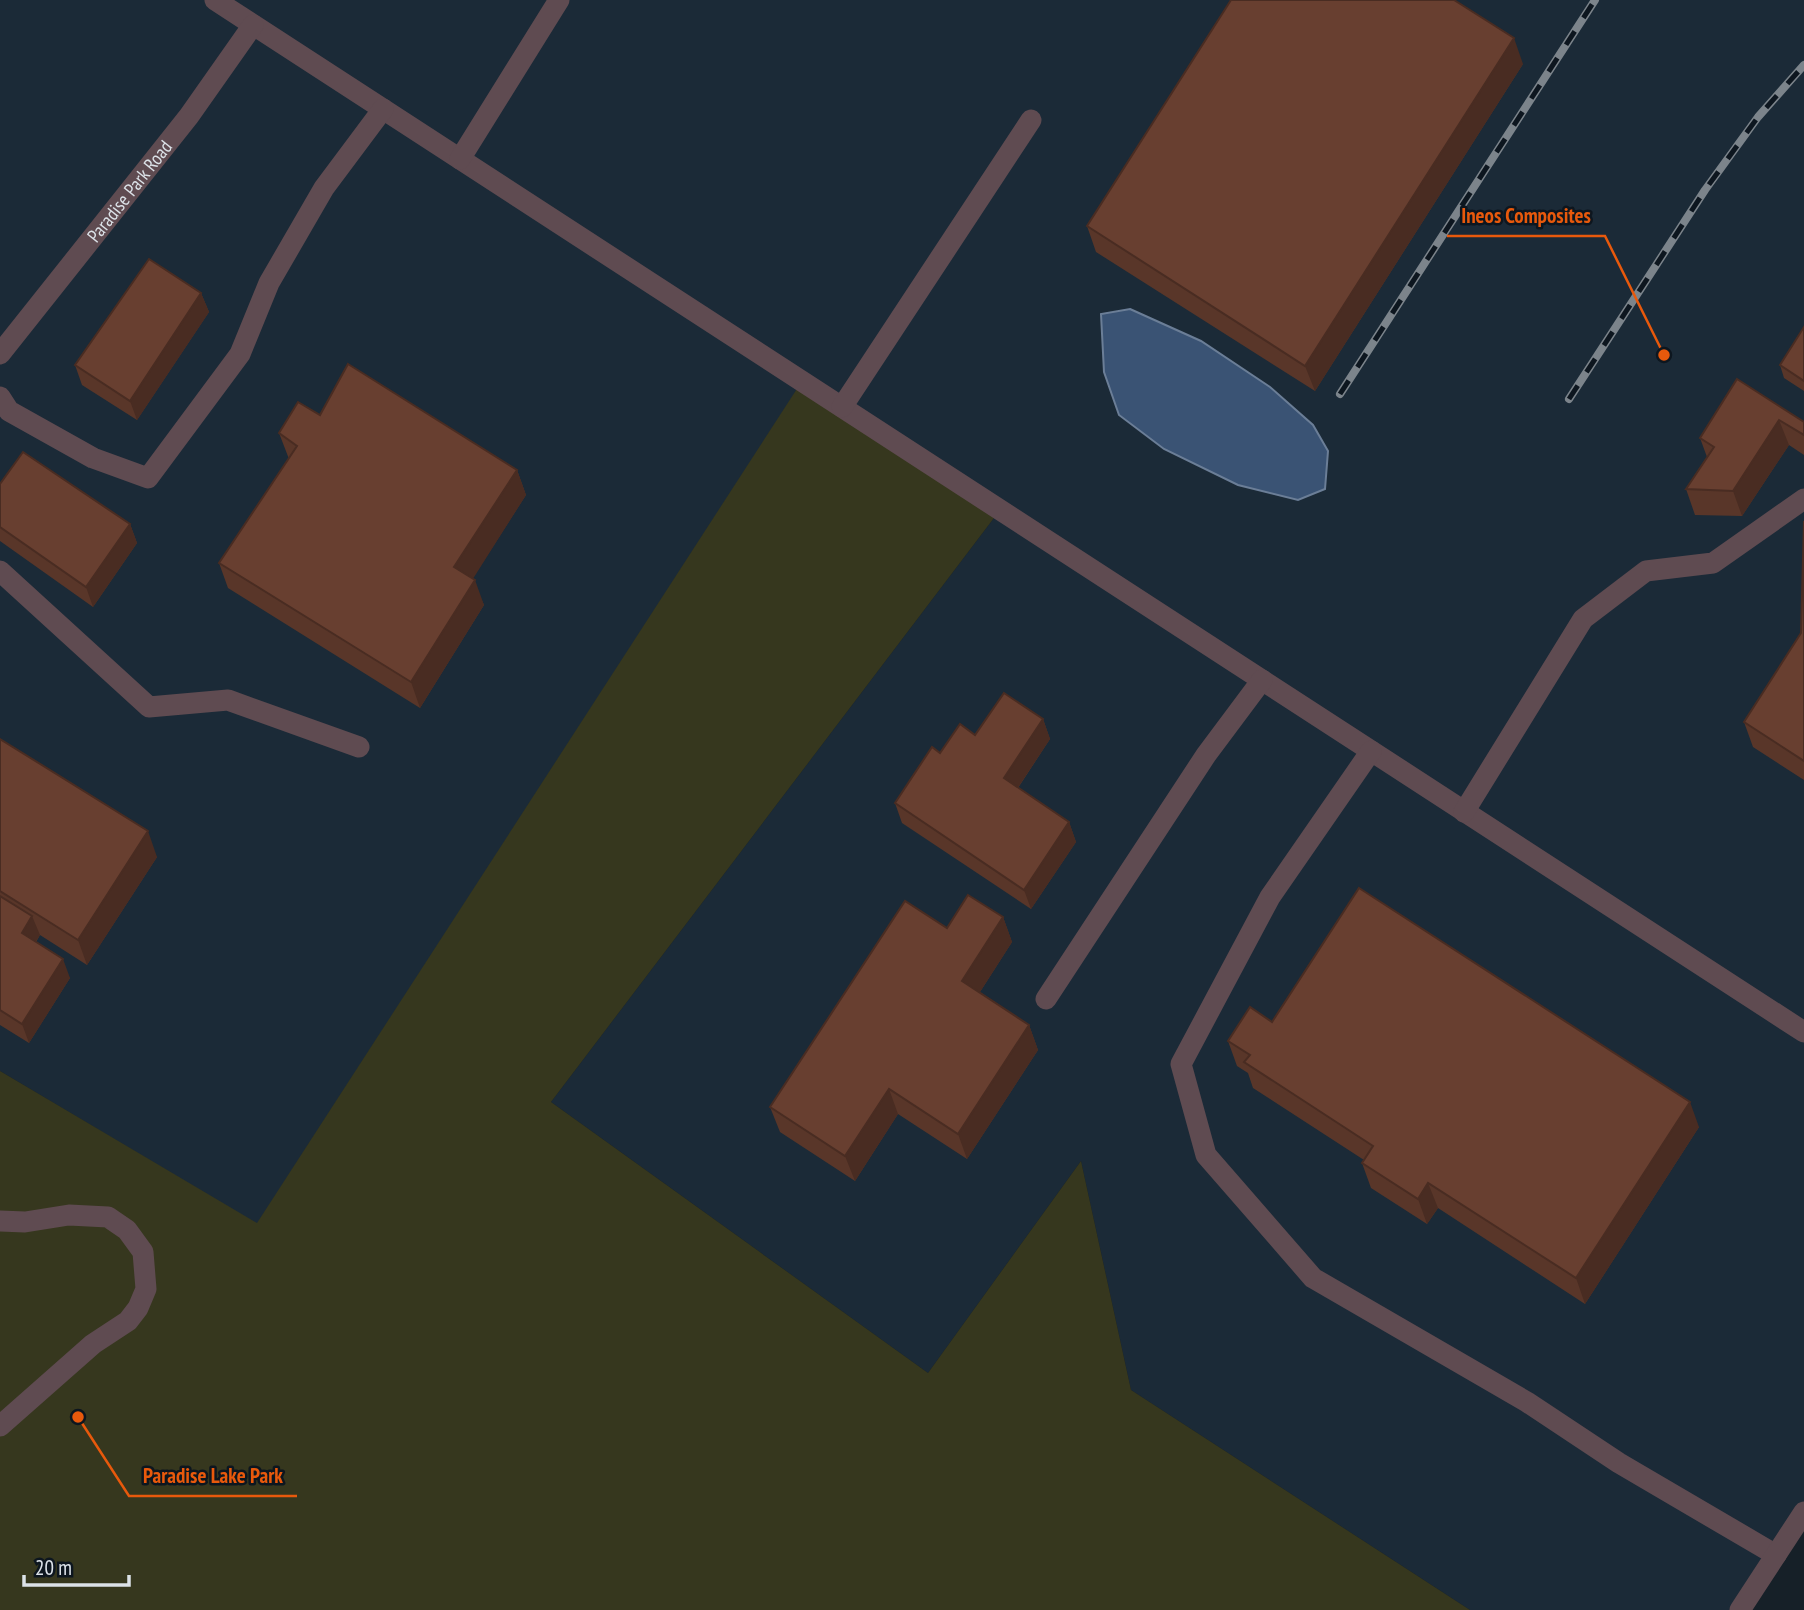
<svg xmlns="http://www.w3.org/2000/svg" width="1804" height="1610" viewBox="0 0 1804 1610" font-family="'PT Sans Narrow',sans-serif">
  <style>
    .built { fill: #1b2a37 }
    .green { fill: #36371e }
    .water { fill: #3a5374; stroke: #6b7e97; stroke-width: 2 }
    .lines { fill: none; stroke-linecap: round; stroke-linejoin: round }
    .minor { stroke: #5f4b51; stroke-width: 21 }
    .rail-casing { stroke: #7c848b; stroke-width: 8 }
    .rail { stroke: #0d161f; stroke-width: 5; stroke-dasharray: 16; stroke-linecap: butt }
    .wall { fill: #593629 }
    .shaded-wall { fill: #492c22 }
    .building { fill: #683f30; stroke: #492c22; stroke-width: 2 }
    .labels { text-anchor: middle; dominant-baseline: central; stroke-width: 5; stroke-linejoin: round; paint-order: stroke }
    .street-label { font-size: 19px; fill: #dce2e8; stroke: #0d161f }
    .leader { fill: none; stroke: #e8590c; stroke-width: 2.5 }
    .callout-dot { fill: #e8590c; stroke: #0d161f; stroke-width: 2.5 }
    .callout-label { font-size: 21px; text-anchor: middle; font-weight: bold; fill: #e8590c; stroke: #0d161f; stroke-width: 5; stroke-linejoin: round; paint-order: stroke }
  </style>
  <rect width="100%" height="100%" fill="#162028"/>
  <!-- built -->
  <path class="built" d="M0 0H1804V1512L1740 1610H1470L1131 1390 1081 1161 928 1373 551 1102 1000 510 802 382 257 1224 0 1071Z"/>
  <!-- green -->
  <path class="green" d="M802 381 1000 510 551 1102 928 1373 1081 1161 1131 1390 1470 1610H0V1071L257 1223Z"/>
  <!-- water -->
  <path class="water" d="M1130 309 1201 341 1270 387 1313 425 1328 451 1325 489 1298 500 1238 485 1164 449 1119 415 1104 372 1101 314Z"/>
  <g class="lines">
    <!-- minor -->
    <g class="minor">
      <path d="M215 0 1804 1032"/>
      <path d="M460 159 559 0"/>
      <path id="s1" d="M0 354 189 116 253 25"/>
      <path d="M0 397 9 411 93 458 148 478 240 354 269 283 324 188 383 109"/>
      <path d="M842 407 1031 120"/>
      <path d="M0 571 149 707 228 700 359 747"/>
      <path d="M1371 751 1270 897 1181 1064 1206 1155 1313 1278 1527 1402 1619 1463 1776 1555"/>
      <path d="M1464 812 1583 619 1646 571 1713 563 1804 499"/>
      <path d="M1046 999 1206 755 1262 680"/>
      <path d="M0 1221 25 1222 69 1215 108 1217 127 1230 143 1252 146 1289 138 1308 128 1321 93 1344 0 1426"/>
      <path d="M1740 1610 1804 1512"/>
    </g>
    <defs>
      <path id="rail" d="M1340 394 1595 0
        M1569 399 1705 190 1758 117 1804 65"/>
    </defs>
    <!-- rail casing -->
    <use href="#rail" class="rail-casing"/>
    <!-- rail -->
    <use href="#rail" class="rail"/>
  </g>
  <!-- wall -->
  <path class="wall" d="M1523 64 1315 391 1096 252 1087 226Z
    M201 293 209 312 137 420 82 385 75 365Z
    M1804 327V391L1784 378 1780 365Z
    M1737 379 1804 422V455L1789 445 1742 516 1695 515 1686 489 1707 457 1700 438Z
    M320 415 517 470 526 495 472 579 484 605 420 708 228 588 219 563 289 459 279 433Z
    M0 484 130 524 137 543 93 607 0 541Z
    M1804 522V780L1753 747 1744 722 1801 633Z
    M1043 719 1050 739 1018 788 1069 822 1076 842 1031 909 902 823 895 803 940 753 975 735Z
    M0 739 157 857 87 965 40 935 36 942 70 978 29 1043 0 1025Z
    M1003 917 1012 942 980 992 1029 1025 1038 1050 967 1159 898 1114 855 1181 780 1132 770 1107 947 928Z
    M1272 1022 1699 1127 1585 1304 1438 1208 1427 1224 1371 1188 1362 1163 1364 1160 1253 1088 1248 1073 1237 1066 1228 1041Z"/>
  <!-- shaded-wall -->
  <path class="shaded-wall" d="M1514 38 1523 64 1315 391 1305 366Z
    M201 293 209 312 137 420 130 401Z
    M1779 420 1789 445 1742 516 1733 491Z
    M517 470 526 495 464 593 454 567Z
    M130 524 137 543 93 607 86 587Z
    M475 580 484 605 420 708 411 682Z
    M1043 719 1050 739 1011 798 1004 778Z
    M1069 822 1076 842 1031 909 1024 890Z
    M148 831 157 857 87 965 78 940Z
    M32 916 40 935 29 952 22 933Z
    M1003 917 1012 942 971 1006 962 981Z
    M63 959 70 978 29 1043 22 1024Z
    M1029 1025 1038 1050 967 1159 958 1134Z
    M889 1089 898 1114 855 1181 845 1156Z
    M1690 1102 1699 1127 1585 1304 1576 1278Z
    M1428 1183 1438 1208 1427 1224 1418 1199Z"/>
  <!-- building -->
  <path class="building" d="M1231 0H1454L1514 38 1305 366 1087 226Z
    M149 259 201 293 130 401 75 365Z
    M1804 327V381L1780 365Z
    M348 364 517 470 454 567 475 580 411 682 219 563 297 446 279 433 298 402 320 415Z
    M1737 379 1804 422V435L1779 420 1733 491 1686 489 1714 447 1700 438Z
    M23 452 130 524 86 587 0 527V484Z
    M1804 521V761L1744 722 1801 633Z
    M1004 693 1043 719 1004 778 1069 822 1024 890 895 803 932 747 940 753 960 724 975 735Z
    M0 739 148 831 78 940 0 891Z
    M1359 888 1690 1102 1576 1278 1428 1183 1418 1199 1362 1163 1373 1146 1244 1062 1250 1055 1228 1041 1250 1007 1272 1022Z
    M968 895 1003 917 962 981 1029 1025 958 1134 889 1089 845 1156 770 1107 905 901 947 928Z
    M0 896 32 916 22 933 63 959 22 1024 0 1010Z"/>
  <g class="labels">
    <!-- street labels -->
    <g class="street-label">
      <text stroke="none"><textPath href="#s1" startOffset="208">Paradise Park Road</textPath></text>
    </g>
  </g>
  <!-- callouts -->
  <path class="leader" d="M1664 355L1605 236H1447M78 1417L129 1496H297"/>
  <g class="callout-dot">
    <circle cx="1664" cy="355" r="7"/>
    <circle cx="78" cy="1417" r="7"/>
  </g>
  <g class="callout-label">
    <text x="1526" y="223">Ineos Composites</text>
    <text x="213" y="1483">Paradise Lake Park</text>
  </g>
  <!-- scale -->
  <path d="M24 1575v10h105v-10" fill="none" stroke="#dce2e8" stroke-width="3.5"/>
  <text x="35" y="1575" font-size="21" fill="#dce2e8" stroke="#0d161f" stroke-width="5" paint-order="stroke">20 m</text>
</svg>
